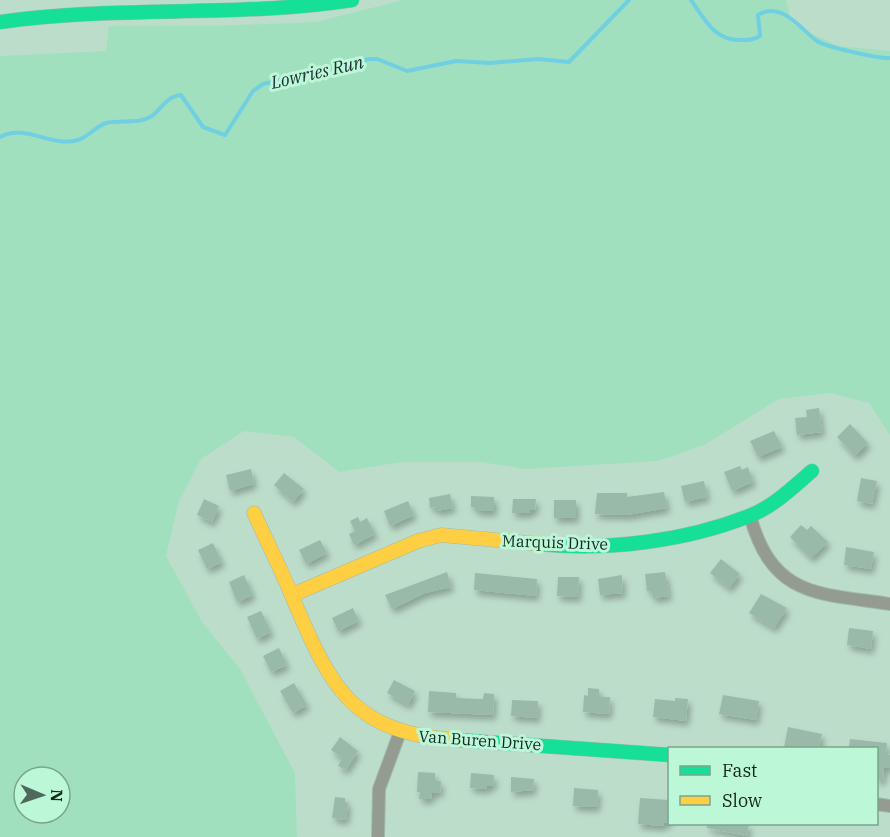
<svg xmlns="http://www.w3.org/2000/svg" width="890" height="837" viewBox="0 0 890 837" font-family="'IBM Plex Serif',serif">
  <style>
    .green { fill: #a0e0bf; fill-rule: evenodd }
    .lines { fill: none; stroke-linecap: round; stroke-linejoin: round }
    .stream { stroke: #71cfe2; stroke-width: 4 }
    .building { fill: #9abaa9; filter: url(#shadow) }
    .street-casing { stroke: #a1baad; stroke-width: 14 }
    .fast-casing { stroke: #a1baad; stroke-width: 15 }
    .slow-casing { stroke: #a1baad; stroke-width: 15 }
    .street { stroke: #949c8f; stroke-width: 12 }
    .fast { stroke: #16e098; stroke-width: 14 }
    .slow { stroke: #ffcf43; stroke-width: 14 }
    .labels { text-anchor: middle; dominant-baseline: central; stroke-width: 6; stroke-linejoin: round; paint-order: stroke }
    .street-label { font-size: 16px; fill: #12291e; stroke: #bcf7d7 }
    .water-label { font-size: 18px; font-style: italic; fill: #1a2e35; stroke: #bcf7d7 }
  </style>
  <defs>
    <filter id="shadow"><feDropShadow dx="3" dy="5" stdDeviation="3" flood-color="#0004"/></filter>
  </defs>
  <rect width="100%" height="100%" fill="#bdddcb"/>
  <!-- green -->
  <path class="green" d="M403 0H786L792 24 838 46 890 51V435L869 403 830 393 779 399 704 445 658 461 526 469 480 462H402L339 472 294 437 244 431 201 459 179 501 166 556 202 622 240 669 295 773 297 837H0V56L106 51 109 26H212L316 22ZM24 777H60V813H24Z"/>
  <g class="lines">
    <!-- stream -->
    <path class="stream" d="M691 0C705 20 715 41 741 40 748 40 754 40 760 36L758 15C782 0 801 30 817 41 826 47 880 59 890 58
      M0 137C25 123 52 148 78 140 88 137 95 127 106 123 121 119 138 125 152 116 162 108 167 96 181 95L203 127 225 135 253 91 263 84 369 59H377L407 71 456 61 490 63 538 59 569 62 629 0"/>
  </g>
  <!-- building -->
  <path class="building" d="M819 408 822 432 797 435 795 418 807 417 806 410Z
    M850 424 868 443 855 456 837 437Z
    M774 431 782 447 758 457 750 441Z
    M740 466 742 470 748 467 753 482 732 491 724 472Z
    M251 469 254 484 230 491 226 475Z
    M284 473 304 489 293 502 274 485Z
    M861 478 877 481 872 504 857 501Z
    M704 481 707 497 685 502 681 486Z
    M664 492 667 508 627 515 595 514 597 493H627V497Z
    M450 494 453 508 436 511V507L430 508 429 498Z
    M471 496 494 497V511H476V507H471Z
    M204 499 219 506 212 522 197 515Z
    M513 499H536L535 510H530V513H512Z
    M554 500H576V518H554Z
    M408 501 414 515 390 526 384 511Z
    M358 517 360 522 367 518 375 534 354 545 349 534 355 531 350 521Z
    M801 525 807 530 811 526 828 542 811 558 790 537Z
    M320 540 327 553 306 564 299 550Z
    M213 543 222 562 207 569 198 550Z
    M846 547 874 552 871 569 844 565Z
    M721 559 740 574 729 588 710 573Z
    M447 572 451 587 425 593 392 609 385 595Z
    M665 572 669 596 653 598 651 591H647L645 574Z
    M475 573 537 579 536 596 474 590Z
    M244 575 253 595 237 602 229 582Z
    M622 575 623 593 600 595 598 579Z
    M558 577H579L578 597 557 596Z
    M761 594 787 608 774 628 749 613Z
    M353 608 359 621 338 631 332 618Z
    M261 611 271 632 257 639 247 617Z
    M849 628 873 631 871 649 847 645Z
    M279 648 287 665 271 672 263 656Z
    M394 680 415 691 408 705 387 693Z
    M294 683 307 705 293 713 280 691Z
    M588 688 599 689V697H610L609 714 583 712 584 695 588 696Z
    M429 691 456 693V698L483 699 484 693 494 694 493 715 428 712Z
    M723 695 759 701 756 720 719 714Z
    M675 698 688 699 686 721 653 717 655 699 675 701Z
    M512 700 538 701 537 718 511 716Z
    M788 727 822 734 819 748 784 747Z
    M340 737 358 751 346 770 338 766 342 758 331 750Z
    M850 739 887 743 886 754 890 755V768H884L883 780H876V748H849Z
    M418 772 435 773V781H441L440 793 432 792 431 799H419L420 792H417Z
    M471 773 494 775 493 786H487V789L470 788Z
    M511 777 534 779 533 790 511 792Z
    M574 788 598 790 597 807 573 806Z
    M335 797 345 798V802L348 803 346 820 332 818Z
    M640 798 669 800V823L664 822 663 826 638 824Z
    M707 824H749L747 836 707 828Z"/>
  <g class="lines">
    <defs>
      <path id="street" d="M750 516C773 598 818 593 890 604
        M876 804 890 806
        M378 837 379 789 400 732"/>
      <path id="fast" d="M0 22C117 5 235 18 352 0
        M540 544C607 551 686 541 749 516 773 507 792 488 812 471
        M458 740 670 755"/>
      <path id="slow" d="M254 513C267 542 282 571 294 601 332 690 353 733 458 740
        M292 595 418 541 441 535 540 544"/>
    </defs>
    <!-- street casing -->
    <use href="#street" class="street-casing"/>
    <!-- fast casing -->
    <use href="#fast" class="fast-casing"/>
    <!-- slow casing -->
    <use href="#slow" class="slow-casing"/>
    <!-- street -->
    <use href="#street" class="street"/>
    <!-- fast -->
    <use href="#fast" class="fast"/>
    <!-- slow -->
    <use href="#slow" class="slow"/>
  </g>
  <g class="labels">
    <!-- street labels -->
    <g class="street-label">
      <text transform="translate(555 542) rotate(2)">Marquis Drive</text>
      <text transform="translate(480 740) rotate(4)">Van Buren Drive</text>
    </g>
    <!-- water labels -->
    <g class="water-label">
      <text transform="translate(317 72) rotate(-13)">Lowries Run</text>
    </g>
  </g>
  <!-- legend -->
  <rect x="668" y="747" width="210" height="78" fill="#bcf7d7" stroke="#78a58d" stroke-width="1.5"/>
  <rect x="680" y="766" width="30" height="9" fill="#16e098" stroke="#78a58d" stroke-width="1.5"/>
  <text x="722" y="777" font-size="18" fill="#12291e">Fast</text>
  <rect x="680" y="796" width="30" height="9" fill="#ffcf43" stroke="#78a58d" stroke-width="1.5"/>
  <text x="722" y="807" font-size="18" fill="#12291e">Slow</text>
  <!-- north arrow -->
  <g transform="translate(42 795) rotate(92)"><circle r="28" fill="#bcf7d7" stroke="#78a58d" stroke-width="1.5"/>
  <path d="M0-4.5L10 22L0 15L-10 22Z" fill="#4e685b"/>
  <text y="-9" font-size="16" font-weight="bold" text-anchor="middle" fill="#12291e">N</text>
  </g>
</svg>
